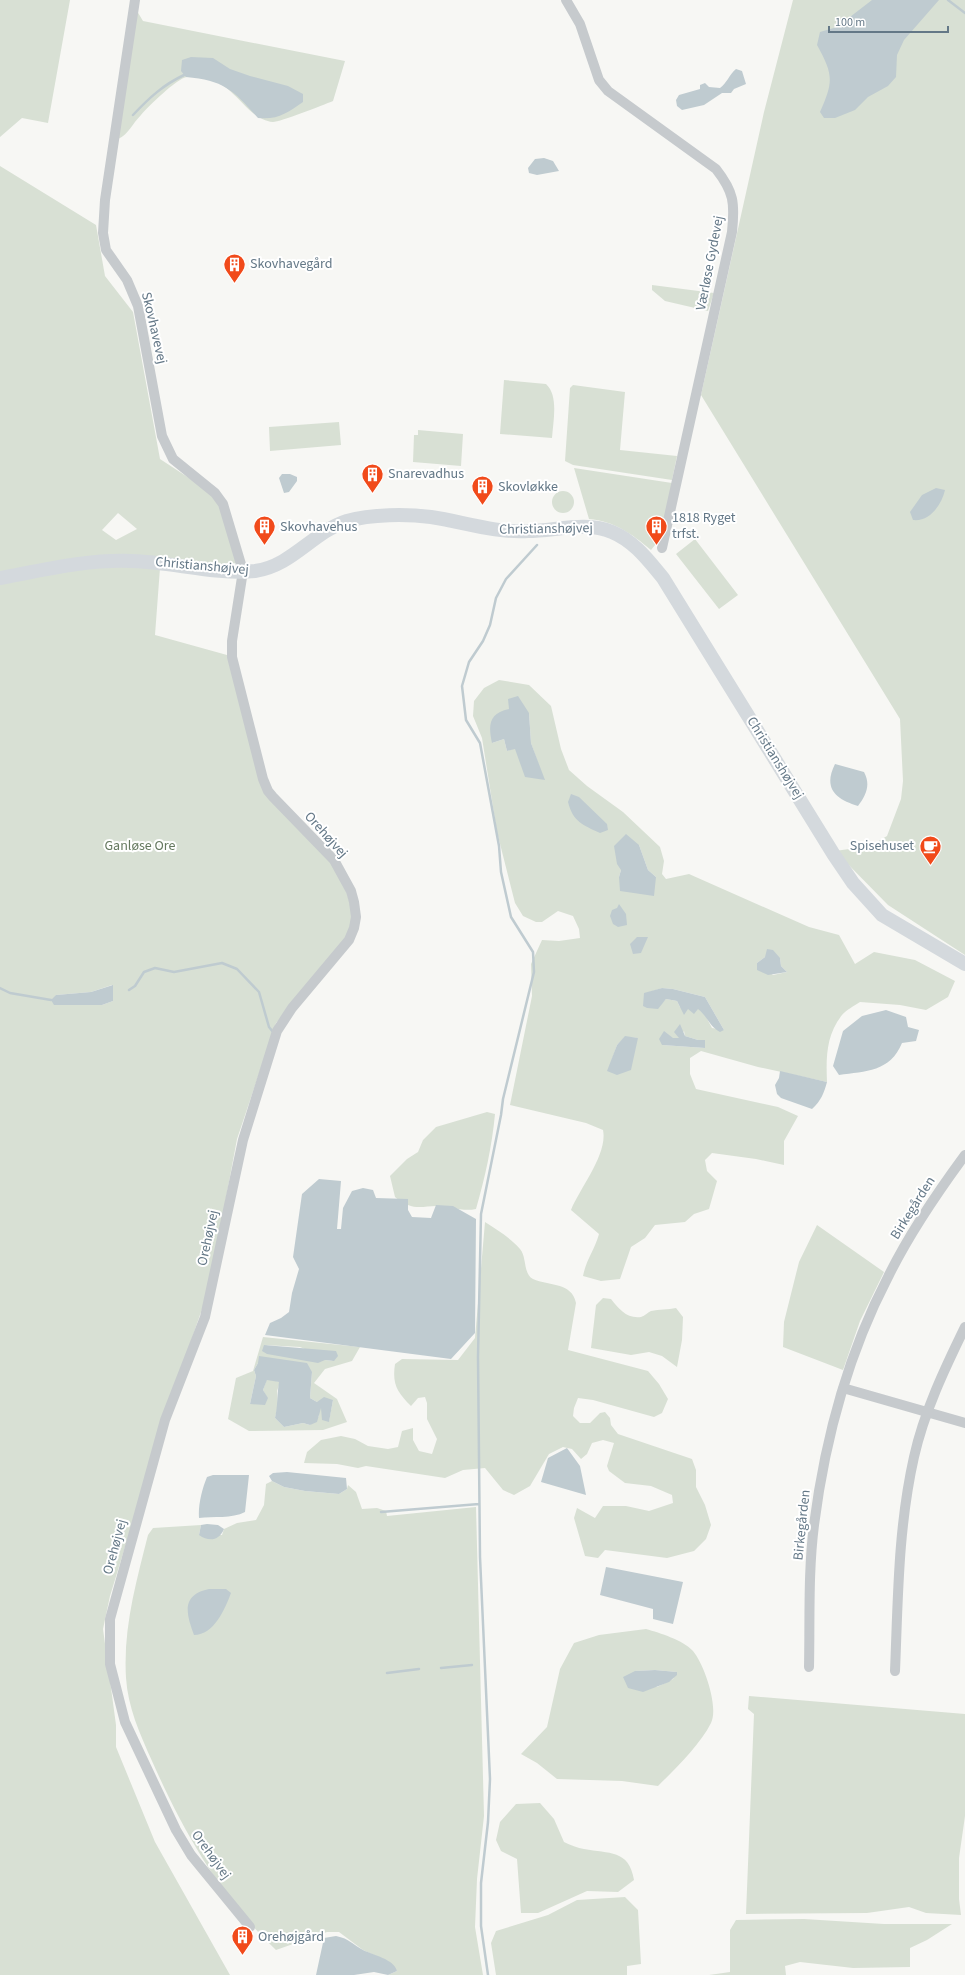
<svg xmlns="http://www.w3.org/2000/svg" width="965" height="1975" viewBox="0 0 965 1975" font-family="'Source Sans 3',sans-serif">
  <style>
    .green { fill: #d8e0d4; fill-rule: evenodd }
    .water { fill: #bfcbd0 }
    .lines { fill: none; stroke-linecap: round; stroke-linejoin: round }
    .stream { stroke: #bfcbd0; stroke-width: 2.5 }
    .street { stroke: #c6cacd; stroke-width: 10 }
    .secondary { stroke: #d4d9dd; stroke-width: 14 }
    .labels { text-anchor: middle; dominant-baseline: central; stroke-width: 4; stroke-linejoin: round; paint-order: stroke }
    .street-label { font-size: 14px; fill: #647887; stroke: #fff }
    .poi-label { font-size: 14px; fill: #647887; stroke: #fff; text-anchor: start }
    .park-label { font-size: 14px; fill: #65795f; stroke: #fff }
  </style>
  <rect width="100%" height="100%" fill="#f7f7f4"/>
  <!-- green -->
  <path class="green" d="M0 0H70L48 123 22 118 0 137Z
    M793 0H965V955L888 905 835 851 870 846 887 836 901 799 903 781 900 719 701 395 764 112Z
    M137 11 143 21 345 61 333 101C323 105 280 122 273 122 242 119 233 71 187 77 177 78 148 107 141 115 132 124 129 134 118 139Z
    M0 166 96 225 105 276 133 312 160 459 218 497 238 563 160 568 155 635 227 655 270 796 332 862 344 883 354 918 348 939 276 1023 237 1139 209 1289 168 1407 110 1596 103 1629 116 1725V1747L155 1842 230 1975H0ZM118 513 137 529 116 540 102 530ZM112 985 113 1001 102 1005H54L56 995 91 992Z
    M652 285 714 293 708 311 665 301 652 290Z
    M504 380 546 384C559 396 553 421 552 438L500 434Z
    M573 385 625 392 620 450 677 456 672 480 573 465 565 461 570 388Z
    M339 422 341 445 270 451 269 427Z
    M418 430 463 434 461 466 413 462 414 435H418Z
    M574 468 672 483 660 539 651 550C632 534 614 521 589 519Z
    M552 502a11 11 0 1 1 22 0a11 11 0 1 1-22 0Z
    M695 539 738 595 719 609 676 554Z
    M499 680 529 685 551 706 561 749 569 770 587 786 623 812 660 847 664 861 662 874 666 879 689 874 809 927 839 935 855 964 874 952 915 960 955 981 948 997 926 1010 900 1005 860 1002C854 1006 846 1010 842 1015 826 1035 826 1058 827 1082L758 1067 701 1051 690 1058V1074L696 1089 778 1107 798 1116 784 1141V1165L756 1159 712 1153 705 1160 707 1171 717 1181 709 1209 694 1214 685 1222 655 1225 645 1238 631 1247 620 1279 601 1281 583 1276C586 1260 595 1249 599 1234L571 1210C580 1188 608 1154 603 1130L586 1123 510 1105 532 996 531 964 542 940 559 941 580 938 579 929 573 916 558 911 542 922H536L523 916 515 903 497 832 482 738 473 716 474 701 484 688ZM509 709 529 713 531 743 544 780 515 748 507 751 504 739 492 743ZM639 845 648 870 656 877H619L621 870ZM765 957 780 958 781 966 787 972 773 975 757 963ZM662 988 673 989 705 997 724 1030 712 1028 704 1013 698 1008 688 1009 680 1007 677 1001 666 999 662 1003 650 992ZM684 1031 685 1036 698 1040H705V1048L662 1045 673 1038H680ZM625 1037 638 1038 608 1071 617 1045Z
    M487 1112 495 1114C492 1146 485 1178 476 1209 462 1212 450 1206 436 1206 426 1206 418 1209 408 1205 403 1204 399 1200 395 1197L390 1176 407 1159 418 1152 423 1140 436 1127Z
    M485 1222C497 1230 511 1238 520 1249 527 1257 523 1274 533 1279 549 1286 572 1282 576 1303L568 1350 648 1371 659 1384 668 1399 662 1413 654 1417 593 1400 578 1398 574 1408 573 1416 580 1423H590L600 1413 605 1412 610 1418 611 1425 618 1434 692 1459 696 1470V1487L705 1505 711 1525 706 1539 694 1551 667 1558 605 1550 598 1558 585 1556 574 1518 577 1508 595 1518 603 1506H626L649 1511 673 1503 672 1495 651 1486 625 1483 609 1471 607 1466 614 1443 603 1440 592 1443 587 1454 581 1459 572 1449 563 1447 549 1454 530 1486 514 1495 503 1490 485 1468 463 1470 445 1478 366 1466 358 1468 337 1464 304 1463 307 1452 321 1440 341 1436 355 1439 368 1446 388 1449 398 1447 402 1431 413 1428V1440L419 1451 432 1454 437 1439 427 1419V1403L425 1397 418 1398 411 1406C397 1392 392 1384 395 1364L402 1359 458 1360 475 1338Z
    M817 1225 884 1272 860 1321 843 1370 783 1347 784 1322 799 1262Z
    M603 1298 611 1299C619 1309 627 1319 641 1317 645 1316 648 1312 651 1311 659 1309 668 1310 676 1308L683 1317 682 1340 677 1367 662 1356 649 1352 631 1355 591 1348 596 1305Z
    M263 1337 360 1347 352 1361 325 1369 314 1383 337 1399 347 1422 323 1430 249 1431 228 1419 236 1378 253 1371ZM264 1345 300 1347 334 1361 325 1360ZM258 1363 312 1372 310 1398 317 1402 333 1400 329 1421 321 1407 319 1410V1416L310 1425 303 1423 284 1427 275 1418 278 1405 277 1391 280 1382 267 1379 263 1390 267 1398 250 1404 256 1376 254 1370Z
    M272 1481 284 1487 305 1491 339 1494 347 1489 348 1485 356 1492 362 1509 377 1508 386 1511 387 1516 476 1507 484 1816 477 1879 475 1927 483 1975H388L397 1971 389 1962 363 1950 339 1932H327L276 1950C221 1898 183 1831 152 1761 140 1734 128 1708 126 1678 123 1628 136 1583 148 1535L153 1528 201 1525 199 1535H222L224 1529 237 1523 256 1520 264 1505 266 1484Z
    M646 1629C660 1633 683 1640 693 1651 704 1664 719 1707 711 1723 700 1745 675 1769 658 1786L622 1781 557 1779 537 1763 521 1754 547 1727 560 1669 574 1643 599 1635ZM655 1670 677 1672 673 1679 657 1687 635 1671Z
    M749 1696 965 1714V1816L959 1858V1899L961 1915 926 1913 909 1907 867 1913 746 1914 754 1714 748 1709Z
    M540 1803 554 1819 564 1842C570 1845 578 1848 584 1849 609 1854 629 1849 634 1880L618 1892 587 1891 538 1913H521L517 1859 501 1851 496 1840 500 1822 516 1804Z
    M625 1897 638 1910 641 1964 627 1966V1975H496L491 1943 496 1931 548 1915 577 1900Z
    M804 1919 884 1924H952L927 1940 910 1948V1967L853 1968 800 1962 785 1966 786 1975H709L730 1972V1930L736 1920Z"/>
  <!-- water -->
  <path class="water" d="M872 0H939L904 40 897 55 896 77 888 86 868 97 855 110 835 118H824L820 112C834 81 833 74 817 45L820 32 837 27Z
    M191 57 213 58 230 69 250 76 288 86 303 94V102C287 113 278 120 258 118 234 91 224 80 186 77L181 71 182 60Z
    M736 69 742 71 746 84 734 89 731 93H722L704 105 682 110 677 106 676 100 679 95 700 89V85L705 83 709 87 720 88C727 83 729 75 736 69Z
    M544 158 553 161 559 171 537 175 529 173 528 168 535 159Z
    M282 474H290L297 477V481L289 492 284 493 279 478Z
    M936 488 945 490C942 504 930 522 913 520L910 512 922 495Z
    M518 696 529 713 531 743 545 780 525 777 515 749 507 751 504 739 492 743C488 725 489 713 509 709L508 699Z
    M835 764 864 772C871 785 866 795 858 806 835 799 823 788 835 764Z
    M571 794 579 797 607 824 608 830 600 833C583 825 573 822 568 802Z
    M626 834 639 845 648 870 656 877 654 896 620 891 619 877 621 870 617 864 614 846Z
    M619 904 626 914 627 925 618 927 613 924 610 916 612 910 617 908Z
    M637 937H648L641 953 633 954 630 944Z
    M767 949 773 950 780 958 781 966 787 972 768 975 757 970V963L765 957Z
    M113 985V1001L102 1005H54L51 1000 56 995 91 992Z
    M662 988 673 989 705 997 724 1030 720 1032C710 1027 707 1016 698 1009L694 1014 688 1009 684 1015 677 1001 666 999 658 1009 647 1008 643 1006 644 993Z
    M886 1010 906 1017 908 1027 919 1030 916 1041 902 1043C890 1072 866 1071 839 1075L833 1066 843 1031 862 1016Z
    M680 1024 685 1036 698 1040H705V1048L662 1045 659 1039 664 1031 673 1038H679L674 1032Z
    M625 1036 638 1038 631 1070 617 1075 607 1071 617 1045Z
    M780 1071 827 1082C824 1093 821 1101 812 1109L781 1098 777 1094 775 1085 779 1078Z
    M319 1179 341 1181 337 1229H341L343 1208 352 1191 363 1188 373 1190 376 1198 408 1199V1210L412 1217 431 1218 436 1205 453 1206 476 1219 475 1333 451 1359 265 1335 270 1323 281 1318 289 1312 292 1293 299 1269 293 1257 302 1194Z
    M264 1345 336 1351 338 1356 334 1361 325 1360 318 1363 267 1354 262 1351Z
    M259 1356 307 1363 312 1372 310 1398 317 1402 324 1397 333 1400 329 1422 322 1420 321 1408 317 1422 310 1425 303 1423 284 1427 275 1418C278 1405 277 1394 279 1382L267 1380 263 1390 268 1398 265 1405 250 1404 256 1376 254 1370 258 1363Z
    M567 1448 580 1466 586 1495 541 1482 548 1458Z
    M287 1472 346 1478 347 1489 339 1494 305 1491 284 1487 272 1481 269 1476 273 1473Z
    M213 1475H249L245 1512C232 1519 213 1516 199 1518 198 1505 202 1489 207 1477Z
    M207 1524 218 1525 224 1529C219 1541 209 1542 199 1535L201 1525Z
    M606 1567 683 1582 673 1624 653 1619V1609L600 1595Z
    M209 1589H226L231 1593C225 1609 214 1635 194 1635 186 1613 181 1595 209 1589Z
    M655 1670 677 1672V1675L669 1682 643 1692 628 1688 623 1677 635 1671Z
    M336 1936C350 1939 352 1944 363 1950 373 1955 394 1959 397 1971L388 1975 374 1972 354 1975H316L324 1938Z"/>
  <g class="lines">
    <!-- stream -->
    <path class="stream" d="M948 0 965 13
      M133 115C149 98 163 85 184 75
      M0 988 10 993 51 1000
      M129 990 135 986 144 972 155 968 174 972 222 963 237 969 259 992 269 1027 273 1032
      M381 1512 479 1504
      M441 1668 472 1665
      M387 1673 419 1669
      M488 1975 481 1926V1883L488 1822 490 1779 480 1557 478 1357 481 1214 501 1115 503 1099 534 972 533 952 511 917 501 872 499 846 480 743 466 720 462 686 469 662 483 641 490 625 496 598 506 579 537 545"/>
    <!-- street -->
    <path class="street" d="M135 0 105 200 103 233 106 250 127 280 138 306 162 436 173 459 215 493 223 504 243 571 232 641V657L263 779 268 791 273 797 334 860 351 891 354 902 356 917 354 928 349 940 292 1008 277 1031 243 1140 205 1317 165 1420 110 1619V1664L125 1722 176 1830 191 1855 250 1927
      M566 0 580 24 599 80 608 91 716 169C734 192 735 203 732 232L662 548
      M843 1388 965 1423
      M809 1667C810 1620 808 1572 814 1525 825 1439 848 1354 888 1277 909 1234 937 1193 965 1155
      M895 1671C898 1599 898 1528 914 1457 924 1412 945 1368 965 1327"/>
    <!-- secondary -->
    <path class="secondary" d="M0 578C43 570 88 559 132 561 172 562 216 575 255 571 292 566 313 532 347 521 371 514 407 514 431 517 464 522 495 533 528 531 555 531 586 521 612 532 634 541 648 560 663 578L834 855 853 883 882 915 965 964"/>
  </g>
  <!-- icons -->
  <defs>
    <symbol id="building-pin" viewBox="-11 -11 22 30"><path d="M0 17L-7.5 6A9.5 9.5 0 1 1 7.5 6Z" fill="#f14a1a" stroke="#fff"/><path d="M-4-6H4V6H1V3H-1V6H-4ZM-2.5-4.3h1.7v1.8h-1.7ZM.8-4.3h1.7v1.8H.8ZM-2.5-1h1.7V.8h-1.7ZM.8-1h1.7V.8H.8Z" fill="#fff"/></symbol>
    <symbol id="cafe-pin" viewBox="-11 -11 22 30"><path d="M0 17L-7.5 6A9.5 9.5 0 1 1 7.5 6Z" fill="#f14a1a" stroke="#fff"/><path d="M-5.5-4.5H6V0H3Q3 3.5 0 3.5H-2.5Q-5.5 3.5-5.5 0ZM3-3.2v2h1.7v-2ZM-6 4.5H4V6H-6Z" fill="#fff"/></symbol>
  </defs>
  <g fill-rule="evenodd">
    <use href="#building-pin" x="222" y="252" width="25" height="34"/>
    <use href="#building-pin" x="360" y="462" width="25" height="34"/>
    <use href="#building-pin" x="470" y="474" width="25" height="34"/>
    <use href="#building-pin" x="644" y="514" width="25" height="34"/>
    <use href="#building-pin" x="252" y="514" width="25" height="34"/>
    <use href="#cafe-pin" x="918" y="834" width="25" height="34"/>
    <use href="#building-pin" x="230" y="1924" width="25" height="34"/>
  </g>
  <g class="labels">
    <!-- street labels -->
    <g class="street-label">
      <text transform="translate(710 263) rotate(-79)">Værløse Gydevej</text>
      <text transform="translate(154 328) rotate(77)">Skovhavevej</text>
      <text transform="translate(546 529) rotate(-1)">Christianshøjvej</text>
      <text transform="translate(202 566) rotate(5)">Christianshøjvej</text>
      <text transform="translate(775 758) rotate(58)">Christianshøjvej</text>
      <text transform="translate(326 835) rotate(48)">Orehøjvej</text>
      <text transform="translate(913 1208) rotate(-58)">Birkegården</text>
      <text transform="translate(208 1238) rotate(-78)">Orehøjvej</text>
      <text transform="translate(802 1525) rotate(-84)">Birkegården</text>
      <text transform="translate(115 1547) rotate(-75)">Orehøjvej</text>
      <text transform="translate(211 1855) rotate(54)">Orehøjvej</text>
    </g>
    <!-- poi labels -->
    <g class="poi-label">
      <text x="250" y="264">Skovhavegård</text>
      <text x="388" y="474">Snarevadhus</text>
      <text x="498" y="487">Skovløkke</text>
      <text x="672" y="518">1818 Ryget<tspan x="672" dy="16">trfst.</tspan></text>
      <text x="280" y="527">Skovhavehus</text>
      <text x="914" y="846" text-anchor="end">Spisehuset</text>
      <text x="258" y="1937">Orehøjgård</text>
    </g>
    <!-- park labels -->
    <g class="park-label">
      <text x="140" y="846">Ganløse Ore</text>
    </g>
  </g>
  <!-- scale -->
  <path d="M829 26v6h119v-6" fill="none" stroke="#647887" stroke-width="2"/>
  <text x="835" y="26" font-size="12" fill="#647887" stroke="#ffffff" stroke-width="3" paint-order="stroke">100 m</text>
</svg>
